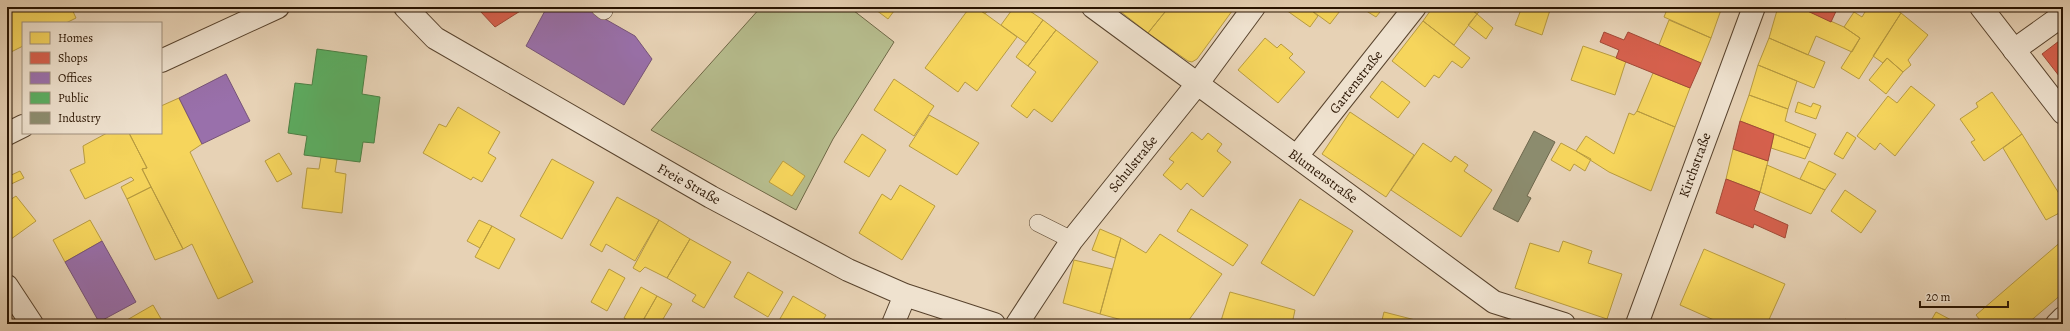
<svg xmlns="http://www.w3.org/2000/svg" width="2070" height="331" viewBox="0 0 2070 331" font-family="Alegreya,serif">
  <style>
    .green { fill: #b6bc8d; stroke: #6f6846 }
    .homes { fill: #f6d55c; stroke: #b89b40 }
    .shops { fill: #d6604d; stroke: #a24936 }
    .offices { fill: #9970ab; stroke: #775478 }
    .public { fill: #5aae61; stroke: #4b8044 }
    .industry { fill: #8c8c6e; stroke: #6e684d }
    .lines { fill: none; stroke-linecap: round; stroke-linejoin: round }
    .service-casing { stroke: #58432d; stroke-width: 18 }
    .pedestrian-casing { stroke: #58432d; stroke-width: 24 }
    .minor-casing { stroke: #58432d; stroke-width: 24 }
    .tertiary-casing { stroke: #58432d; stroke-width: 24 }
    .service { stroke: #efe2cf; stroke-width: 17 }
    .pedestrian { stroke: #efe2cf; stroke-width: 22 }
    .minor { stroke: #efe2cf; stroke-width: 22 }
    .tertiary { stroke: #efe2cf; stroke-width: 22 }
    .labels { text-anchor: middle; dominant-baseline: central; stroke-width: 4; stroke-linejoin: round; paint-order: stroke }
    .street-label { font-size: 14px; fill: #281300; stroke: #efe2cf }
  </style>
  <rect width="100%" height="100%" fill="#e7d2b5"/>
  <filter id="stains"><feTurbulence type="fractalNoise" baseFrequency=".005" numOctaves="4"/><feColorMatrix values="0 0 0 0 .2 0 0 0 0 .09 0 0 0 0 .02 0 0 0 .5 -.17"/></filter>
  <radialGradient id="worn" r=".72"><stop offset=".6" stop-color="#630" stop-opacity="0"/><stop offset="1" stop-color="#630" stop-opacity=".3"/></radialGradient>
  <!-- green -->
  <path class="green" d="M761 7H849L894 42 833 139 796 210 651 130Z"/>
  <!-- homes -->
  <path class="homes" d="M7 7H71L76 18 66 23H23V46L7 54Z
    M872 7H897L888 19Z
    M970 7H976L1017 37 977 91 965 82 958 92 925 68Z
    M976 7H990L985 14Z
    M1014 7H1024L1043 20 1026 43 1001 25Z
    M1117 7H1169L1148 33 1116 8Z
    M1169 7H1235L1197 59 1192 62 1188 61 1148 33Z
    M1288 7H1307L1318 16 1310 27 1286 10Z
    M1307 7H1343L1330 24Z
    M1360 7H1384L1376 17Z
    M1433 7H1468L1477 14 1454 45 1423 21Z
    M1468 7H1483L1477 14Z
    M1522 7H1551L1542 35 1515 25Z
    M1668 7H1722L1711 38 1664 17Z
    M1778 7H1799L1844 27 1860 38 1852 52 1816 36 1808 55 1769 38Z
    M1868 7H1892L1901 13 1859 79 1841 68 1860 38 1844 27 1854 12 1862 17Z
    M1901 13 1928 35 1908 60 1911 65 1903 72 1887 58 1883 63 1873 56Z
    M1477 14 1493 28 1486 39 1468 25Z
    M1043 20 1056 30 1028 66 1016 57Z
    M1669 20 1711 38 1701 63 1659 45Z
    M1423 21 1470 58 1462 68 1452 61 1439 78 1434 75 1425 87 1392 61Z
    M1056 30 1098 62 1052 122 1034 109 1027 118 1011 106 1036 72 1028 66Z
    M1265 38 1277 48 1281 44 1293 54 1289 58 1305 72 1278 103 1238 70Z
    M1769 38 1825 62 1814 88 1758 65Z
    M1583 46 1626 61 1615 95 1571 80Z
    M1887 58 1903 72 1886 94 1869 80Z
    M1758 65 1797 81 1788 109 1749 95Z
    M1653 73 1690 88 1675 127 1637 111Z
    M894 79 934 106 914 136 874 110Z
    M1382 81 1410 102 1398 118 1370 97Z
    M1911 86 1935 105 1895 156 1880 143 1875 150 1857 136 1888 96 1897 103Z
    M1992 92 2022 134 1984 161 1971 142 1975 140 1960 119 1978 107 1976 103Z
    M1749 95 1788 109 1785 121 1816 134 1810 148 1740 121Z
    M179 98 202 144 190 152 253 282 218 299 192 244 183 249 142 169 147 168 129 133H161V106Z
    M1798 102 1811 107 1813 103 1821 106 1816 119 1795 112Z
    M458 107 500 132 488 153 496 158 482 182 473 177 471 180 423 153 439 124 446 127Z
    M1637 111 1675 127 1651 191 1609 172 1576 151 1586 136 1614 154 1629 113 1634 115Z
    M1350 112 1414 155 1386 197 1322 154Z
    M929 115 979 143 957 175 909 146Z
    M1192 132 1202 140 1208 133 1222 144 1217 151 1231 162 1203 197 1187 183 1181 190 1163 175 1174 162 1169 159Z
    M1847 132 1856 138 1843 159 1834 154Z
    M107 133H129L147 168 142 169 151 187 127 199 121 187 134 180 131 177 85 199 70 170 85 163 83 146Z
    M862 134 886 150 869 177 844 162Z
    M1774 134 1810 148 1805 159 1771 148Z
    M2022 134 2063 200V211L2046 220 2003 148Z
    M1423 143 1451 162 1455 156 1468 165 1464 171 1492 190 1461 237 1391 190Z
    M1561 143 1591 159 1585 171 1574 164 1570 171 1551 160Z
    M1733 149 1768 161 1760 192 1726 179Z
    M279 153 292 174 277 182 265 161Z
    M321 157 337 159 335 172 346 174 342 213 302 208 307 168 319 169Z
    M552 159 594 182 562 239 520 216Z
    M783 161 805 176 792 196 769 182Z
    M1809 161 1836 174 1825 190 1800 179Z
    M1767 165 1825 190 1811 214 1760 192Z
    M20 171 24 178 7 186V177Z
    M900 185 935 206 902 260 859 233 882 194 891 200Z
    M151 187 183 249 155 260 127 199Z
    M1845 190 1876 211 1861 233 1831 211Z
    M16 196 36 221 7 242V202Z
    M617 197 659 220 635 261 606 244 602 252 590 245Z
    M1300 199 1353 231 1314 296 1261 263Z
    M1191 209 1248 245 1233 266 1177 231Z
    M90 220 102 241 65 262 53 240Z
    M479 220 492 226 480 248 467 241Z
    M659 220 690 239 667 278 645 267 640 272 633 268Z
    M492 226 515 239 499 269 475 257Z
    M1100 229 1121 238 1115 258 1092 250Z
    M1160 234 1222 274 1186 324H1137L1100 314 1121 238 1146 253Z
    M690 239 731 262 704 308 692 301 696 295 667 278Z
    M2063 240V293L2027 324H1983L1976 315Z
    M1563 241 1592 251 1588 263 1622 274 1607 319 1515 288 1530 243 1559 252Z
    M1704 249 1785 284 1767 324H1723L1680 305Z
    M1074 260 1112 269 1100 314 1063 303Z
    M609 269 625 278 607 311 591 302Z
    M748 272 783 292 768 317 734 297Z
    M641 287 657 296 641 324H635L624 318Z
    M1230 292 1295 310 1292 324H1220Z
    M657 296 672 304 660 324H641Z
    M793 296 826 315 822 322 825 324H777Z
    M153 305 164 324H120Z
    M1384 312 1431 324H1381Z
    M1936 312 1955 322 1954 324H1929Z
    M1845 319 1855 324H1842Z"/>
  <!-- shops -->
  <path class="shops" d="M474 7H524L525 8 495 27 480 11Z
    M1799 7H1838L1831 22Z
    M1604 32 1624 40 1628 32 1701 63 1690 88 1616 58 1619 50 1600 42Z
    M2063 38V81L2042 54Z
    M1740 121 1774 134 1768 161 1733 149Z
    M1726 179 1760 192 1754 210 1788 225 1785 238 1754 224 1753 228 1716 213Z"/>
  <!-- offices -->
  <path class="offices" d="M547 7H584L635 36 652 59 624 105 526 46Z
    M226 74 250 121 202 144 179 98Z
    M102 241 136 302 99 322 65 262Z"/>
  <!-- public -->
  <path class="public" d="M317 49 367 56 362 94 380 97 374 143 363 142 360 162 304 155 307 136 288 133 295 83 312 85Z"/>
  <!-- industry -->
  <path class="industry" d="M1534 131 1555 142 1527 196 1531 198 1518 222 1493 209Z"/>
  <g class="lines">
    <defs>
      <path id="service" d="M599 7 604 11
        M1038 223 1072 240"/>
      <path id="pedestrian" d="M2014 50 2063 15"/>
      <path id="minor" d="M405 7 435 38 711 197 848 270 905 295 994 324
        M1093 7 1494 302 1564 324
        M1981 7 2063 113
        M1297 156 1415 7
        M7 286 32 324
        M893 324 905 295
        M1017 324 1072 240 1198 83 1254 7
        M1637 324 1754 7
        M2057 324 2063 318"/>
      <path id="tertiary" d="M161 61 278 7
        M7 134 23 126"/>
    </defs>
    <!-- service casing -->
    <use href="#service" class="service-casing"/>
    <!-- pedestrian casing -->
    <use href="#pedestrian" class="pedestrian-casing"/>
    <!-- minor casing -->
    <use href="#minor" class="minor-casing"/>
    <!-- tertiary casing -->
    <use href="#tertiary" class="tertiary-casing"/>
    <!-- service -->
    <use href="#service" class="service"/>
    <!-- pedestrian -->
    <use href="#pedestrian" class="pedestrian"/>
    <!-- minor -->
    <use href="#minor" class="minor"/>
    <!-- tertiary -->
    <use href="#tertiary" class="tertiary"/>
  </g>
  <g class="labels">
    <!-- street labels -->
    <g class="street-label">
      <text transform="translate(1356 82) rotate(-52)">Gartenstraße</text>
      <text transform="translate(1133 164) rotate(-51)">Schulstraße</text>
      <text transform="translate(1695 165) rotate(-70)">Kirchstraße</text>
      <text transform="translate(1323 176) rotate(36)">Blumenstraße</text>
      <text transform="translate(689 184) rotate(29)">Freie Straße</text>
    </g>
  </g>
  <!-- margin -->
  <rect width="2070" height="331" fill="none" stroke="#e7d2b5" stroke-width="24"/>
  <rect x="8" y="8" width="2054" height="315" fill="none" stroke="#281300" stroke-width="2"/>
  <rect x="12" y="12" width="2046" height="307" fill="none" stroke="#281300"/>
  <!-- legend -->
  <rect x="22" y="22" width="140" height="112" fill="#efe2cf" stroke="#9f8f7c"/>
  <rect x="30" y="32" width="20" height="12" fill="#f6d55c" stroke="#9f8f7c"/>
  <text x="58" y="42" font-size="12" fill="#281300">Homes</text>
  <rect x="30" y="52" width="20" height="12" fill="#d6604d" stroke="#9f8f7c"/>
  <text x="58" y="62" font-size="12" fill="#281300">Shops</text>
  <rect x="30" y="72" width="20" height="12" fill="#9970ab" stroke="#9f8f7c"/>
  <text x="58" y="82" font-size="12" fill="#281300">Offices</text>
  <rect x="30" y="92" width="20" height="12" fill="#5aae61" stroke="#9f8f7c"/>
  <text x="58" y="102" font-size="12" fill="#281300">Public</text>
  <rect x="30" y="112" width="20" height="12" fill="#8c8c6e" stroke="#9f8f7c"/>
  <text x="58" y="122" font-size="12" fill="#281300">Industry</text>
  <!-- scale -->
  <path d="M1920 301v6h88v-6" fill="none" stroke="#281300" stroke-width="2"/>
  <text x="1926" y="301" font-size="12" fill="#281300" stroke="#efe2cf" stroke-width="3" paint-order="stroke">20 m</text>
  <rect width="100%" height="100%" filter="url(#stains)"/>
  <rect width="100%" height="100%" fill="url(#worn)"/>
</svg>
